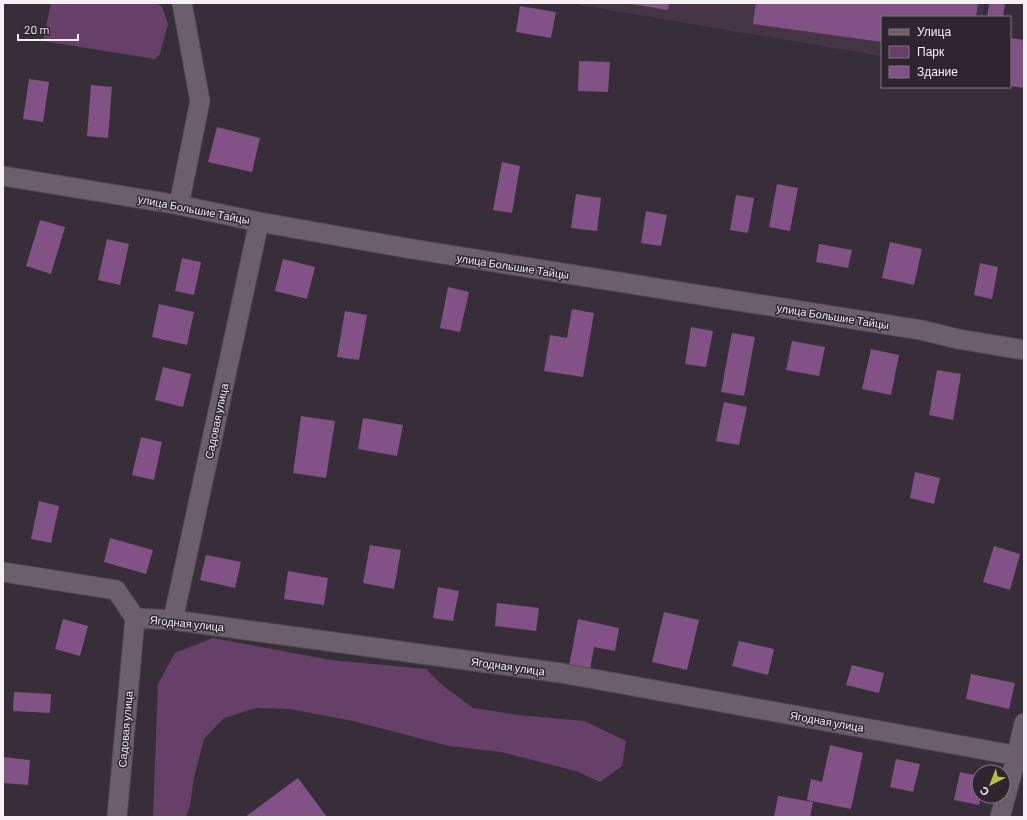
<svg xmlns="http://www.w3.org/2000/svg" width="1027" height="820" viewBox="0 0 1027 820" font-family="Barlow,sans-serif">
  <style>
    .built { fill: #453646 }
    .green { fill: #674069 }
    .building { fill: #825186 }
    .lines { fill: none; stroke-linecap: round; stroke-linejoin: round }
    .street-casing { stroke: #534b53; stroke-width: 21 }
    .street { stroke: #6a5f6b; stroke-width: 19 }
    .labels { text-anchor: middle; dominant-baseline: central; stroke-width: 3; stroke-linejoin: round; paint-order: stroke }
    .street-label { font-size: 11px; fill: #f6eff6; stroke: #2e252e }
  </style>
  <rect width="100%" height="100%" fill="#382e39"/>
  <!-- built -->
  <path class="built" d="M567 3H984L982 17H882V56Z"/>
  <!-- green -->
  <path class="green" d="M51 3H157L162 7 168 24 160 54 155 59 43 41Z
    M213 638 331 660 426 669 442 685 473 708 518 715 584 721 626 741 622 766 600 782 576 771 501 752 449 746 353 721 290 709 256 708 224 718 204 739 194 777 190 805 186 817H153L158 684 175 653Z"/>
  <!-- building -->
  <path class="building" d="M625 3H669L668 10Z
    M756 3H978L976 17H882V42L753 24Z
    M989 3H1005L1003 17H987Z
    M520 6 556 12 551 38 516 32Z
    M1010 38 1024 40V88L1010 86Z
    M579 61 610 62 608 92 578 91Z
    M29 79 49 82 43 122 23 119Z
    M91 85 112 87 108 138 87 136Z
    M217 127 260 138 252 172 208 162Z
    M502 162 520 166 512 213 493 210Z
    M777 184 798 188 790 231 769 227Z
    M576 194 601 198 597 231 571 228Z
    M736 195 754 198 748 233 730 230Z
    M646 211 667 215 661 246 641 243Z
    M40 220 65 227 51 274 26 266Z
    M107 239 129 244 120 285 98 280Z
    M890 242 922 249 914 285 882 278Z
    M819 244 852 250 848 268 816 262Z
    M182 258 201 262 194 295 175 291Z
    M283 259 315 267 307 299 275 291Z
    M980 263 998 267 992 299 974 295Z
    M448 287 469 292 460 332 440 328Z
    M159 304 194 312 187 345 152 337Z
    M572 309 594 313 583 377 544 371 550 335 567 338Z
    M345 311 367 315 359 360 337 357Z
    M691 327 713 331 706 367 685 364Z
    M732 333 755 337 744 396 721 392Z
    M792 341 825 347 819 376 786 370Z
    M871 349 899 355 891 395 862 389Z
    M163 367 191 374 183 407 155 400Z
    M937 370 961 374 953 420 929 415Z
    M724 402 747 407 739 445 716 441Z
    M301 416 335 421 326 478 293 473Z
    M363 418 403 425 397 456 358 449Z
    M141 437 162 442 154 480 132 475Z
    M915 472 940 478 934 504 910 498Z
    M39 501 59 506 51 543 31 539Z
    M110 538 153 550 146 574 104 562Z
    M370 545 401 550 394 589 363 583Z
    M994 546 1020 554 1010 590 983 582Z
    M206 555 241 562 235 588 200 580Z
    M288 571 328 578 324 605 284 599Z
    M438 587 459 591 453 621 433 618Z
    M497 603 539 608 536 631 495 626Z
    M664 612 699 620 687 670 652 662Z
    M63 619 88 626 80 656 55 649Z
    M578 619 619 628 615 651 594 647 590 670 569 666Z
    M739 641 774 649 768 675 732 666Z
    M852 665 884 673 879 693 846 685Z
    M971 674 1015 683 1009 709 966 699Z
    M14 692 51 694 50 713 13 711Z
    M830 745 863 753 851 809 807 800 811 779 822 782Z
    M3 757 30 760 28 785 3 783Z
    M896 759 920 764 913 792 890 787Z
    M960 772 979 776V796H981L979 805 954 800Z
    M298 778 327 817H245Z
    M778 796 813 802 810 817H774Z"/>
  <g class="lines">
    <defs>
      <path id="street" d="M3 176 179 205 259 222 412 249 921 330 958 339 1024 350
        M179 205 200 101 182 3
        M3 572 116 590 135 618
        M135 618 173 620 561 673 1024 757
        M173 620 259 222
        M117 817 135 618
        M1000 817 1017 755 1024 723"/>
    </defs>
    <!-- street casing -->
    <use href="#street" class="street-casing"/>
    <!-- street -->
    <use href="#street" class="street"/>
  </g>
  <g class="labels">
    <!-- street labels -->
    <g class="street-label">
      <text transform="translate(194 209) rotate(11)">улица Большие Тайцы</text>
      <text transform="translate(513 266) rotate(9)">улица Большие Тайцы</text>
      <text transform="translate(833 316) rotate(9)">улица Большие Тайцы</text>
      <text transform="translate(216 421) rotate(-78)">Садовая улица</text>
      <text transform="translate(187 623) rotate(6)">Ягодная улица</text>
      <text transform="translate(508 666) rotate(8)">Ягодная улица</text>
      <text transform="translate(827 721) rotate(10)">Ягодная улица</text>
      <text transform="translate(125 729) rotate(-85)">Садовая улица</text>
    </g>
  </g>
  <!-- border -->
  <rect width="1027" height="820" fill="none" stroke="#f6eff6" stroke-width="8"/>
  <!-- legend -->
  <rect x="881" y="16" width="130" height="72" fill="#2e252e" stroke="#7e767e"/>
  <rect x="889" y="29" width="20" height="6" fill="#6a5f6b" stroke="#7e767e"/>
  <text x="917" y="36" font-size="12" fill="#f6eff6">Улица</text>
  <rect x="889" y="46" width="20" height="12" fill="#674069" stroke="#7e767e"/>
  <text x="917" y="56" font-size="12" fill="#f6eff6">Парк</text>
  <rect x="889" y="66" width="20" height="12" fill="#825186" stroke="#7e767e"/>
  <text x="917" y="76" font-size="12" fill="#f6eff6">Здание</text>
  <!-- north arrow -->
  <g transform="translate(991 784) rotate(222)"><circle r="19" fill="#2e252e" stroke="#7e767e"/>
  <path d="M0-3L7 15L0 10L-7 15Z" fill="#b5c249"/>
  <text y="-6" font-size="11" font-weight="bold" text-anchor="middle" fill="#f6eff6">С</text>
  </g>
  <!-- scale -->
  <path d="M18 34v6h60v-6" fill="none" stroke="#f6eff6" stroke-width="2"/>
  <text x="24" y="34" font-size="12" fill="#f6eff6" stroke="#2e252e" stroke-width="3" paint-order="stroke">20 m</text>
</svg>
